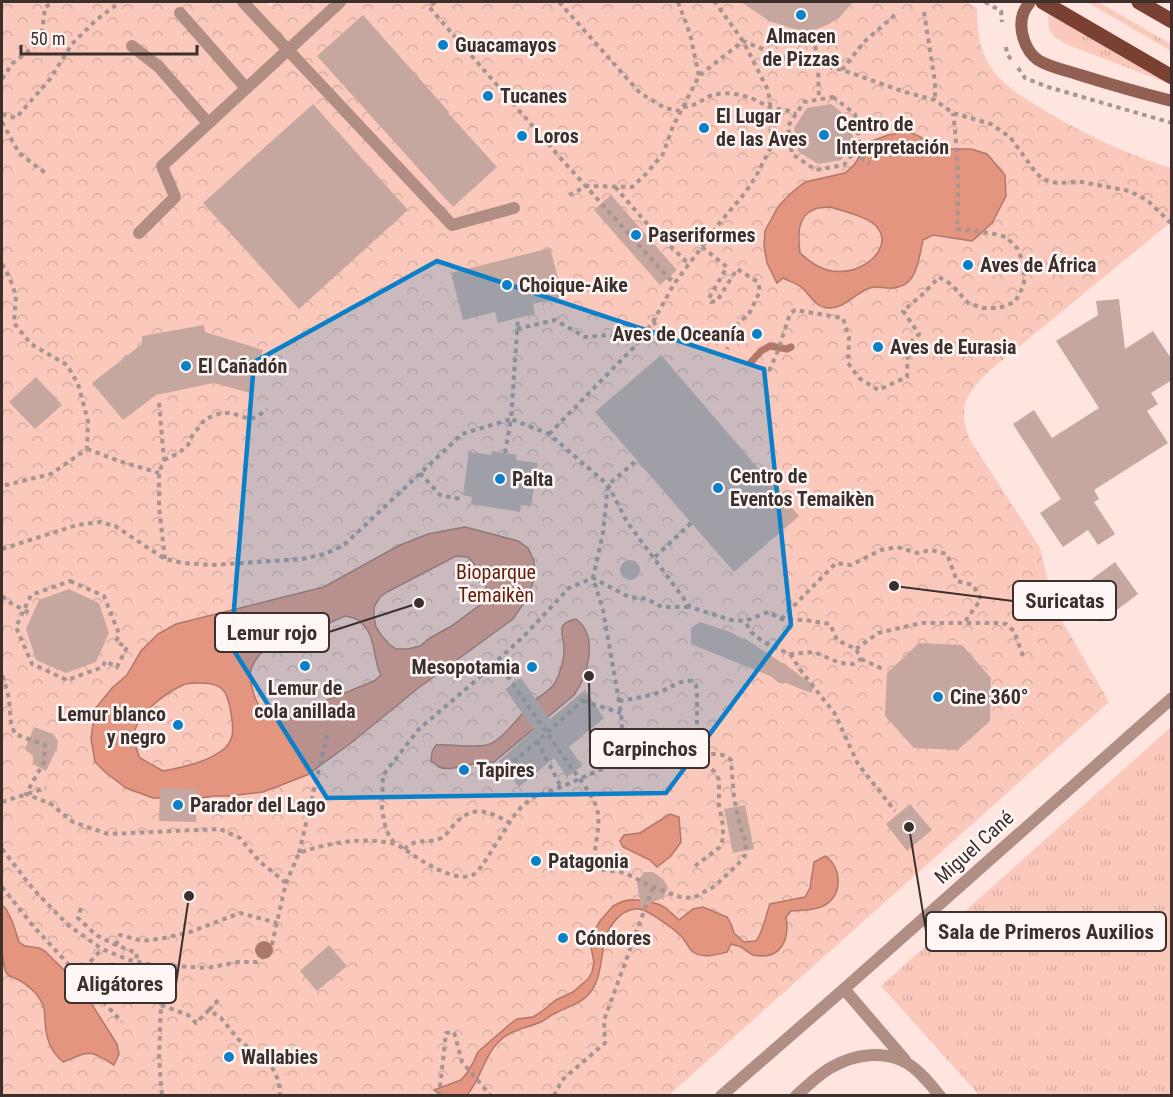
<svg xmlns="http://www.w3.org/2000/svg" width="1173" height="1097" viewBox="0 0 1173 1097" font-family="'Roboto Condensed',sans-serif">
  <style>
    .grass { fill: url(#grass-tufts) }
    .park { fill: url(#park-crowns) }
    .water { fill: #e49580; stroke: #b27767; stroke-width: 1.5; fill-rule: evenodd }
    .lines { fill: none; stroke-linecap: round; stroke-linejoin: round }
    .stream { stroke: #b27767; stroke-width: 7 }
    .building { fill: #c5a79f }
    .path { stroke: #a89490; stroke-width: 4; stroke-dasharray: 4.5 4.5; stroke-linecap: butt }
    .service { stroke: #b18e84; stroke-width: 12 }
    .minor { stroke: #b18e84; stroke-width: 12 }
    .secondary { stroke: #926053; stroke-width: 12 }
    .primary { stroke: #7a4031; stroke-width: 15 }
    .tree { fill: #aa796c }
    .marked { fill: #0b80c9; fill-opacity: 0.2; stroke: #0b80c9; stroke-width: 4.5; stroke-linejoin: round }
    .poi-dot { fill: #0b80c9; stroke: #fef7f6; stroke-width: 2 }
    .labels { text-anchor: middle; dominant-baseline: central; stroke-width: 5; stroke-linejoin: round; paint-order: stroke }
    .poi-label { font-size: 20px; font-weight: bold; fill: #3c302d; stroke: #fef7f6; text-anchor: start }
    .park-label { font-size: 20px; fill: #65200d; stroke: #fef7f6 }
    .street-label { font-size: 20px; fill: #3c302d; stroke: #fef7f6 }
    .leader { fill: none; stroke: #3c302d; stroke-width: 2 }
    .callout-dot { fill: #3c302d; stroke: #fef7f6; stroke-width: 2 }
    .callout { fill: #fef7f6; stroke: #3c302d; stroke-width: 2 }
    .callout-label { font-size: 21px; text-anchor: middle; font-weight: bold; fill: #3c302d }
  </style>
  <defs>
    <pattern id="grass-tufts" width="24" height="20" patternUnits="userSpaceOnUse" patternTransform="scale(1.5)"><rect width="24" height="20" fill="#fac9bc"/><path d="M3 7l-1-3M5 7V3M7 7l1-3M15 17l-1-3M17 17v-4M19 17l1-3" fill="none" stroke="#d7ada2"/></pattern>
    <pattern id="park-crowns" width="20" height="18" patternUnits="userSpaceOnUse" patternTransform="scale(1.5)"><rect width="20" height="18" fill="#fac9bc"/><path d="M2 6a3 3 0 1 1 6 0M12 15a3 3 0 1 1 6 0" fill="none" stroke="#d7ada2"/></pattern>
  </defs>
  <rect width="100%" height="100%" fill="#ffe5df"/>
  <!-- grass -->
  <path class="grass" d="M1087 2H1098L1171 44V51Z
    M1049 13 1167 78 1165 82 1068 45C1052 36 1046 33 1049 13Z
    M1171 727V1095H979L881 986Z"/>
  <!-- park -->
  <path class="park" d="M2 2H266L270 6 275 2H967L977 8C977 32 980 54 995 73 1006 87 1020 95 1034 104 1077 131 1123 153 1171 168V222L988 372C965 397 958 404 969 438L1040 548 1054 607 1109 702 669 1095 2 1096Z"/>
  <!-- water -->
  <path class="water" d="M907 132C920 134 926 141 935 149H971L987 154 1005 175 1006 196 992 223 972 241 933 235 923 240C918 262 917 288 890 288 880 288 876 285 867 289 855 294 843 309 829 308 815 308 810 294 800 286 795 283 789 281 783 278L777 283 767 263 764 246 765 231 778 207 790 194 805 182 845 173 854 165 869 142 888 135ZM830 207C843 211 869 217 877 227 890 243 875 260 860 267 852 271 841 272 832 271 819 269 809 261 800 253 798 237 796 216 815 209 819 207 826 208 830 207Z
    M465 527 518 541 528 548 534 561 535 576 528 597 513 619 417 689 351 743 307 775 263 792 230 796H214L194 799 153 798 126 788 105 772 95 762 91 739 95 709 112 688 127 675 141 651 158 634 176 624 324 587 398 546 428 534ZM456 556 468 557 484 575 487 593 484 602 450 627 430 638 420 646 408 649H396L389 644 381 635 376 627 374 617V607L380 597 387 592ZM345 616C349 617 356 618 359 621 377 634 372 658 381 675L374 681C355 689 336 696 318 704 307 709 291 721 279 720 265 720 256 703 253 691 248 674 249 667 261 653ZM197 683C207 683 216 683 223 690 230 697 234 727 232 736 231 740 228 745 225 748 209 762 184 767 163 771L140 758C137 751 133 743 134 735 136 715 165 693 183 685 187 683 192 683 197 683Z
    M576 619C599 636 588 675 574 695L494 762C477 759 454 773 439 767 436 765 434 763 431 761L432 752 436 745C452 744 470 748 487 745 503 741 522 712 534 701 541 695 550 691 555 683 560 674 565 658 564 647 563 632 555 624 576 619Z
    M670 814 679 817 681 842 671 856 657 867 650 860 623 847 620 841 624 835 640 833Z
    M825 856C842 867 843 894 825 905 815 911 803 910 791 911L786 917C790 941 780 961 753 955 748 953 745 949 741 947 738 946 734 945 731 944L727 952C716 955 702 959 692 951 688 947 685 940 681 936 673 928 665 923 656 917 649 913 643 908 635 909 621 910 608 926 605 940 600 959 602 980 588 995 579 1005 566 1007 556 1013 550 1015 546 1020 541 1022 527 1028 514 1029 503 1038 484 1053 482 1078 467 1095H440L434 1090 461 1080 467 1073 473 1063 478 1052 510 1024 517 1019 533 1017 541 1012 556 1000 573 992 588 979 592 972 594 962 590 943 593 933 600 921 613 906 621 902 628 900H638L658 904 666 908 679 920 693 909 703 907 727 917 731 924 734 933 744 942 756 941C764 930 765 917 770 904L805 897 810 888 814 862Z
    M2 905 6 909 13 923 19 942 25 946 39 948 45 951 65 971 89 1000 117 1044 119 1054 114 1065C88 1048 89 1052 63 1062 50 1051 46 1038 45 1021 45 1015 45 1009 42 1003 38 994 28 985 19 980 15 978 10 977 7 974 0 963 1 919 2 905Z"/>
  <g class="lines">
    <!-- stream -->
    <path class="stream" d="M751 362 761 351 770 346 787 349 791 347"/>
  </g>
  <!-- building -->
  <path class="building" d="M741 2H853L839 18 827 25 811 31 794 29 769 21Z
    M363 15 449 112 448 113 497 167 453 207 317 56Z
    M313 104 408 210 299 309 203 203Z
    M831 104 849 118 854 143 841 160 818 164 798 151 794 128 807 108Z
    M611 195 677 270 660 285 594 210Z
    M550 248 563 297 533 304 535 314 498 323 495 312 463 320 451 273Z
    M1119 299 1125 349 1153 331 1172 360V380L1151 393 1158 404 1147 411 1168 443 1094 490 1099 499 1094 502 1115 534 1098 545 1088 530 1063 547 1040 513 1061 499 1013 424 1034 410 1052 438 1099 408 1056 341 1098 315 1096 301Z
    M204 325 205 332 263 350 250 393 214 383 156 395 123 420 92 383 142 344V336Z
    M661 355 799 516 734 572 595 412Z
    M36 377 62 405 35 429 9 402Z
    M492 451 517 455 516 460 538 463 531 506 521 505 520 512 471 504 472 497 463 495 469 452 491 455Z
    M620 570a10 10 0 1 1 20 0a10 10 0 1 1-20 0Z
    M1115 562 1138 594 1101 622 1077 590Z
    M69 589 99 603 109 633 96 662 66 673 36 660 26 629 39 600Z
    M700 622 730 632 743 639 744 638 782 663H784L791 669 815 686 811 693 786 683H779L770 676 691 644V628Z
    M919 643 962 645 991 678 990 721 958 750 914 748 885 716 887 673Z
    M521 678 550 719 585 690 604 718 569 747 582 766 567 777 554 758 519 787 499 761 534 730 505 689Z
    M34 727 53 734 58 741 57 748 46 771 33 764V756L25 749Z
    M160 788 197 789 196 822 159 821Z
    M910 804 932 830 907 851 886 824Z
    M745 805 754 849 733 853 724 809Z
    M644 872H653L664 880 668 888 663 898 641 907 637 883Z
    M329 945 347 966 317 991 300 971Z"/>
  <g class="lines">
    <!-- path -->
    <path class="path" d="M435 2 429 7 564 162 674 284
      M559 2 640 93 665 108 680 111
      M678 2 690 34 699 76
      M985 2 1001 11 1002 22
      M924 12 935 82V100
      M814 37 818 65 819 99
      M1006 47 1007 54 1013 62
      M1018 68 1025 78 1048 87 1172 123
      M842 70 864 42 896 14
      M2 79 12 64 41 41 45 7 54 2
      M833 97 855 114 860 144 844 165 816 170 792 154 788 126 804 102Z
      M683 107C701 106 704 95 718 94 728 92 742 95 751 98 759 101 765 106 773 108 781 110 788 109 796 114
      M2 114 16 118 50 79 72 44 95 21 120 2
      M2 122 19 153 48 175
      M853 153 870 164
      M615 187 650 227 689 264
      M569 195 587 186 632 187 645 175 663 154 673 126 699 76 743 41 780 56 842 70 905 92 935 100 953 113 991 124 1010 137 1034 170 1042 179 1057 183 1082 182 1129 191 1147 200 1172 224
      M702 247 727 267 709 298 711 302 717 301 737 269 758 282 760 291 750 312 736 326 727 349
      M2 264 9 276 16 296 14 323 31 344 67 365 78 384 88 421 87 449 51 474 2 486
      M654 321 659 340
      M517 329 555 320 585 337 609 335 637 344
      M1171 348H1172
      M769 371 777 353 790 314 795 310 843 318 849 338 848 363 859 378 878 390 907 377 908 345 919 334 903 311 924 293 939 277 952 285 968 303 983 308H999L1015 302 1024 285V264L1017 248 1006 237 990 233 957 229C959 190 958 151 953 113
      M159 403 164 460 159 473V507L165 559
      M549 434 637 344 654 320 674 284 722 220 745 193 755 178 770 149 772 117 768 90 743 41 715 2
      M87 449 119 461 159 473
      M505 453 511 419 549 434 608 485 627 522 690 607 731 620 745 621 768 612 781 619 805 620 830 624 837 640 856 649 861 659 853 664 840 663 814 652 790 654 773 647 761 640 751 632 745 621
      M164 460 179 453 188 445 192 436 205 419 221 413H231L250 419 258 416 267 409
      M420 473 440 495 460 499
      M2 549 77 525 100 522 115 526 165 559 183 563 212 565 302 559 325 554 344 545 462 434 511 419 518 318
      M655 557 691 523
      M70 581 104 596 119 634 116 642 127 647 117 667 105 661 103 667 67 680 32 664 16 627 31 595Z
      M2 596 12 604 32 614
      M781 619 836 563 851 565 881 550 897 547 917 553 931 550 947 554 957 581 973 585 981 599 964 623
      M856 649 878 633 922 623H996L1006 624 1014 631 1024 659
      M790 654 802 672 835 714 858 764 895 811
      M861 659 883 669
      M497 661C519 693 541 724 563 756 572 769 591 792 596 806 604 828 589 851 598 869L625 873 653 887 680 897 693 898 715 886 738 864 745 855 746 843 740 826 734 798 731 760C722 750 710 757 699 752L696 743 697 723V694L696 685 692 681C680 679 668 690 657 693 644 697 631 699 619 701
      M2 676 3 677 9 698 11 724 15 734 45 745 44 762 26 794 51 804 73 822 108 834 220 829 240 838 259 861 286 883
      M583 701 621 713
      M537 741 561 787
      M507 768 587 697
      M2 802 46 788
      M394 843 386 830 382 809 383 775 419 729 473 683 524 636 569 588 593 578 629 597 647 599 662 607H690
      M2 849 34 890 68 925 102 949 129 960 153 965 207 968 238 962H257L271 949 286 883 299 853C328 843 359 837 391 843 397 844 402 848 407 851 422 861 458 886 476 873 478 871 480 868 482 866L513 817 523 805 534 797 561 787 609 766 616 761 620 755 623 744 621 713 603 610 593 578 603 533 608 485 637 460
      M404 849C418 837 424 844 439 839 446 836 447 833 452 827 471 804 488 810 510 823
      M299 853 327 735
      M695 866 720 847 723 838V826L719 805V780L715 772 704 764V754
      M2 887 34 927 122 1022
      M81 908 78 918 96 935 116 945 137 953 136 962
      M116 945 120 935 143 941 164 938 190 932 240 913 277 923
      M153 965 161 1005 159 1058 162 1096
      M78 975 102 949
      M161 1005 188 1015 196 1023 209 1010 221 1018 238 1039 272 1067 279 1082 280 1096
      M209 1010 218 1000
      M439 1096 446 1033 454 1032 462 1062 491 1096
      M554 1096 562 1080 605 1043 604 1020 653 887"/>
    <!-- service -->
    <path class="service" d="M243 2 452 225 514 208
      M180 13 246 88
      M132 46 159 67 208 123
      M139 233 175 197 162 166 340 2
      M844 989 905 1060
      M796 1096C807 1086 819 1074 832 1067 855 1054 884 1050 907 1063 920 1071 930 1084 940 1096"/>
    <!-- minor -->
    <path class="minor" d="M721 1096 844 989 1172 698"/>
    <!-- secondary -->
    <path class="secondary" d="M1030 2C1028 5 1024 10 1023 14 1018 29 1025 51 1038 60 1049 67 1065 70 1077 74 1109 84 1140 93 1172 101"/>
    <!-- primary -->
    <path class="primary" d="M1043 2 1172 77
      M1139 2 1172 21"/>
  </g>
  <!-- trees -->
  <circle class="tree" cx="264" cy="950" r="9"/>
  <!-- marked area -->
  <path class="marked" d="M437 261 764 369 791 625 666 793 327 798 231 646 254 362Z"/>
  <!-- markers -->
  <g class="poi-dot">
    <circle cx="801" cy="15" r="6"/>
    <circle cx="443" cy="45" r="6"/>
    <circle cx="488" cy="96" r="6"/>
    <circle cx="704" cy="128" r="6"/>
    <circle cx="824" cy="135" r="6"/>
    <circle cx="522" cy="136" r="6"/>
    <circle cx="636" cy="235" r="6"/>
    <circle cx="968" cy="265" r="6"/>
    <circle cx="507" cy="285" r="6"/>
    <circle cx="757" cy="334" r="6"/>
    <circle cx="878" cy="347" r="6"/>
    <circle cx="186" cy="366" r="6"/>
    <circle cx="500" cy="479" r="6"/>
    <circle cx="718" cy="488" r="6"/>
    <circle cx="305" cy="666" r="6"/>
    <circle cx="532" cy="667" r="6"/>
    <circle cx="938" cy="697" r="6"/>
    <circle cx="178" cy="725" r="6"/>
    <circle cx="464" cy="770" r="6"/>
    <circle cx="178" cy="805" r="6"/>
    <circle cx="536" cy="861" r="6"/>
    <circle cx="563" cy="938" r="6"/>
    <circle cx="229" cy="1057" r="6"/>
  </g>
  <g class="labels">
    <!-- poi labels -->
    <g class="poi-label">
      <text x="801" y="36" text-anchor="middle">Almacen<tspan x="801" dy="23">de Pizzas</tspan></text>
      <text x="455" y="45">Guacamayos</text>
      <text x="500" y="96">Tucanes</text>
      <text x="716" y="116">El Lugar<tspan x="716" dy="23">de las Aves</tspan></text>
      <text x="836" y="124">Centro de<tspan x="836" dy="23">Interpretación</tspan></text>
      <text x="534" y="136">Loros</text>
      <text x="648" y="235">Paseriformes</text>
      <text x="980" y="265">Aves de África</text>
      <text x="519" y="285">Choique-Aike</text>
      <text x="745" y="334" text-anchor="end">Aves de Oceanía</text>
      <text x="890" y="347">Aves de Eurasia</text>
      <text x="198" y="366">El Cañadón</text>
      <text x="730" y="476">Centro de<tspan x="730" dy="23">Eventos Temaikèn</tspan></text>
      <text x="512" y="479">Palta</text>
      <text x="520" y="667" text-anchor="end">Mesopotamia</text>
      <text x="305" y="688" text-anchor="middle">Lemur de<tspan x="305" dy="23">cola anillada</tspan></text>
      <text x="950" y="697">Cine 360°</text>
      <text x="166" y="714" text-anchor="end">Lemur blanco<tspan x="166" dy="23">y negro</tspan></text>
      <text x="476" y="770">Tapires</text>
      <text x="190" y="805">Parador del Lago</text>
      <text x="548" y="861">Patagonia</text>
      <text x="575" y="938">Cóndores</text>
      <text x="241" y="1057">Wallabies</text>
    </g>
    <!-- park labels -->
    <g class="park-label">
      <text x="496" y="572">Bioparque<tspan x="496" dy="23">Temaikèn</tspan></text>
    </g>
    <!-- street labels -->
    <g class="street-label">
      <text transform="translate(974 847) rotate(-42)">Miguel Cané</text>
    </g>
  </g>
  <!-- callouts -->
  <path class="leader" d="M894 586L1013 601M419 603L329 632M589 676L590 748M909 827L926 931M189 896L176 984"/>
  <g class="callout-dot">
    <circle cx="894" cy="586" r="6"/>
    <circle cx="419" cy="603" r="6"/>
    <circle cx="589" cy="676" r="6"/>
    <circle cx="909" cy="827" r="6"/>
    <circle cx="189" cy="896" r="6"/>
  </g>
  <g class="callout">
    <rect x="1013" y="581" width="103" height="39" rx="6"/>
    <rect x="215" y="613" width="114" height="39" rx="6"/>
    <rect x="590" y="729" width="119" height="39" rx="6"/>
    <rect x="926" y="912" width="240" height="39" rx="6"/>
    <rect x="65" y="964" width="111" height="39" rx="6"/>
  </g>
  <g class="callout-label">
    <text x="1065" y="608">Suricatas</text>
    <text x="272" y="640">Lemur rojo</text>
    <text x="650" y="756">Carpinchos</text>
    <text x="1046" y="939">Sala de Primeros Auxilios</text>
    <text x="120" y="991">Aligátores</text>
  </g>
  <!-- border -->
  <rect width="1173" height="1097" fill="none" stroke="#3c302d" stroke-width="6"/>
  <!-- scale -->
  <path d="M21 45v9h176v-9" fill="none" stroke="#3c302d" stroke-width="3"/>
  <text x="30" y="45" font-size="18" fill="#3c302d" stroke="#fef7f6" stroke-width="4.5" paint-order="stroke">50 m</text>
</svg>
